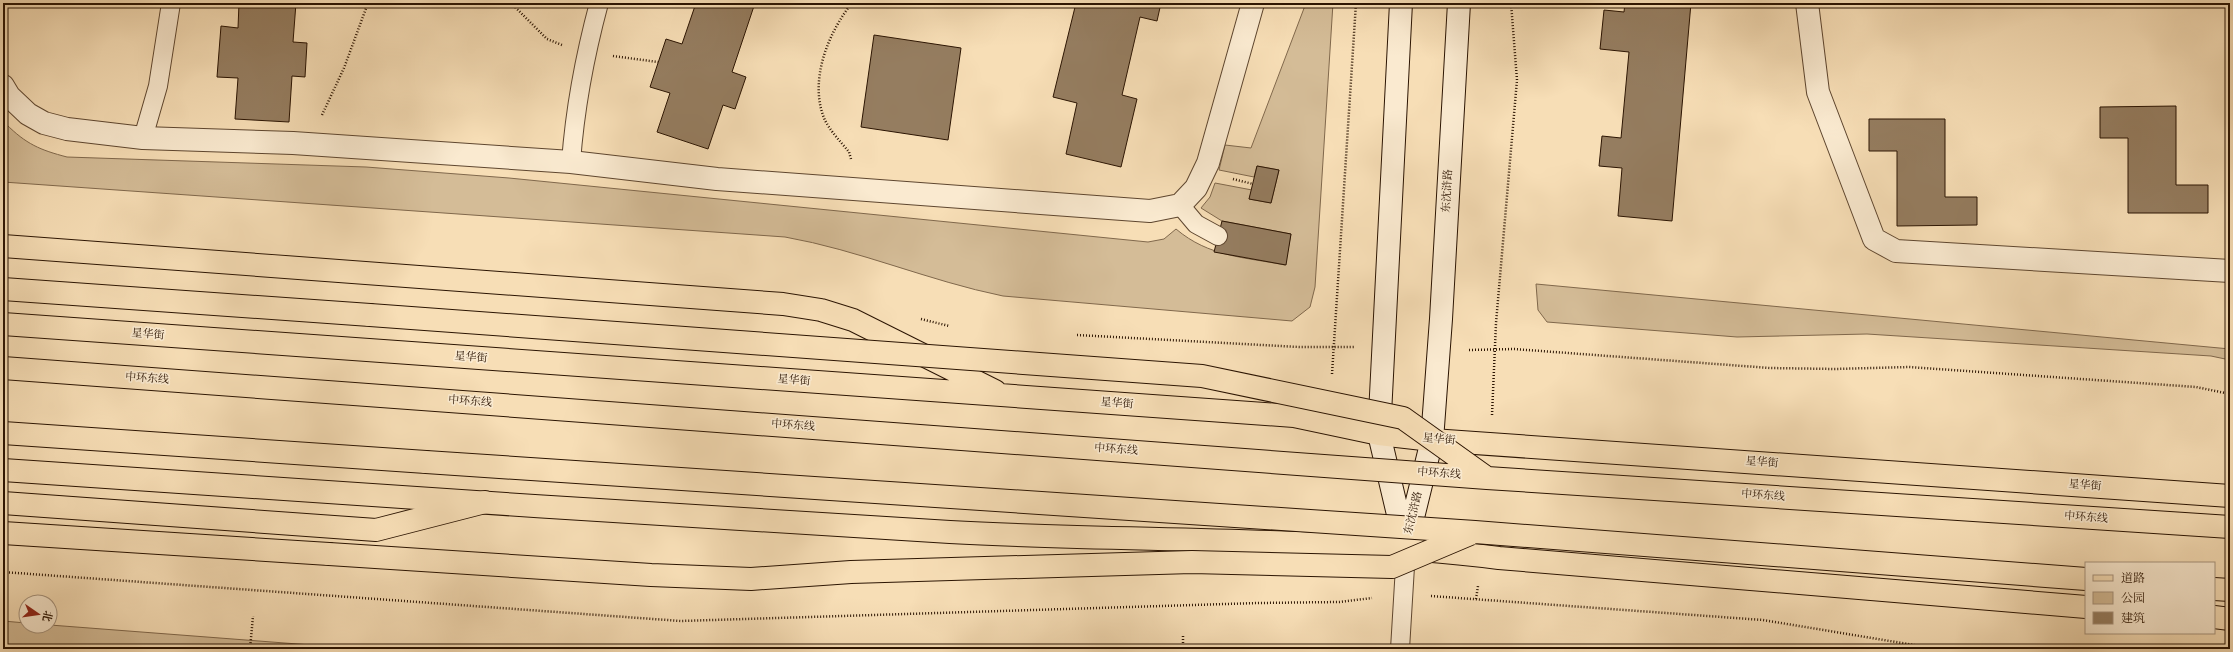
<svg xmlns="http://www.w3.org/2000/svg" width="2233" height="652" viewBox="0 0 2233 652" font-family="'Old Standard TT','Noto Serif SC',serif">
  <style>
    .green { fill: #d4bc97; stroke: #80684c }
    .building { fill: #957d60; stroke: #2b1402 }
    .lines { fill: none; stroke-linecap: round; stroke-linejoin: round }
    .service-casing { stroke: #5e462f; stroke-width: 20 }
    .minor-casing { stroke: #5e462f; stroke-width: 24 }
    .secondary-casing { stroke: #2b1402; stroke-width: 24 }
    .primary-casing { stroke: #2b1402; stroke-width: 24 }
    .trunk-casing { stroke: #2b1402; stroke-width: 24 }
    .path { stroke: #2b1402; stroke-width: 2.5; stroke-dasharray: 1 2; stroke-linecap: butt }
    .service { stroke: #faead0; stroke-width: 18 }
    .minor { stroke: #faead0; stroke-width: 22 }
    .secondary { stroke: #faead0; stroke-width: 22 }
    .primary { stroke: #f7deb6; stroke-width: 22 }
    .trunk { stroke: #f7deb6; stroke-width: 22 }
    .trunk-bridge-casing { stroke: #2b1402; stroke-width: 24; stroke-linecap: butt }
    .trunk-bridge { stroke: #f7deb6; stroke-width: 22 }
    .labels { text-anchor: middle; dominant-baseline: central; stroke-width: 3.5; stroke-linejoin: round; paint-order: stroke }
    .street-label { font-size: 11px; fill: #2b1402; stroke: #faead0 }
  </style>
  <rect width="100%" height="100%" fill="#f7deb6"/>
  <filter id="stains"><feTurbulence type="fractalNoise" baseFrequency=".005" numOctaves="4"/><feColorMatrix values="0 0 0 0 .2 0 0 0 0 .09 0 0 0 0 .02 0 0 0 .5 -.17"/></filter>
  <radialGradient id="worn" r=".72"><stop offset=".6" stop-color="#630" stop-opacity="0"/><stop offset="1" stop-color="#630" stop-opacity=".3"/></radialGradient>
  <!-- green -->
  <path class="green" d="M1306 3H1333L1315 287 1310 307 1292 321 1003 296C929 281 859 250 785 237L3 182V128L6 124C26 144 40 150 67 157L366 167 509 178 1148 242 1164 239 1176 229C1209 257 1244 257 1285 265L1291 234 1222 221 1201 208 1210 197 1215 183 1252 190 1249 199 1271 203 1279 170 1257 166 1254 177 1219 170 1225 145 1251 148Z
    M1536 284 2230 349V360L2211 356 1867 334 1737 337 1547 322 1538 310Z
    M3 621 26 623V626L50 625 363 649H3Z"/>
  <!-- building -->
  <path class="building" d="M239 3H296L293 42 307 43 305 77 292 76 289 122 235 119 238 78 217 77 221 26 238 28Z
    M696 3H755L732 72 746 77 735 109 723 105 708 149 657 132 670 93 650 87 666 39 682 44Z
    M1076 3H1161L1157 21 1140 17 1122 95 1137 99 1121 167 1066 154 1077 103 1053 97Z
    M1625 3H1691L1672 221 1618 216 1622 168 1599 166 1602 136 1621 138 1629 52 1600 49 1604 10 1624 12Z
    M874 35 961 48 948 140 861 127Z
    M2176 106V185H2208V213H2128V138H2100V107Z
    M1869 119H1945V197H1977V225L1897 226V151H1869Z
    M1257 166 1279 170 1271 203 1249 199Z
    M1222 221 1291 234 1286 265 1214 252Z"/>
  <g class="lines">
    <defs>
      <path id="service" d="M143 138 158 86 171 3
        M571 162C575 108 585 55 599 3
        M1180 205 1196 224 1218 236
        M1400 649 1406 550"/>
      <path id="minor" d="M1807 3 1818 92 1874 239 1896 251 2230 271
        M3 86 9 96 28 114 44 123 67 129 143 138 293 143 571 162 717 179 1150 211 1180 205 1196 188 1208 163 1253 3"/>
      <path id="secondary" d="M1401 3 1379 434 1405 544
        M1406 546 1432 440 1441 319 1459 3"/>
      <path id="primary" d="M3 246 783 304 821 310 853 320 995 391
        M3 324 1294 416 1379 434 1432 440 2230 496
        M3 470C319 491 634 514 950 532 1133 542 1317 536 1499 558L2086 607
        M2214 617 2230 619"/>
      <path id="trunk" d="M3 289 370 315
        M3 433 426 462
        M3 503 376 530 485 502
        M3 533 329 554
        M2214 589 2230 590"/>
    </defs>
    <!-- service casing -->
    <use href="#service" class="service-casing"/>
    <!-- minor casing -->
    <use href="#minor" class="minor-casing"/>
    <!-- secondary casing -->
    <use href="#secondary" class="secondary-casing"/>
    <!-- primary casing -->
    <use href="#primary" class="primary-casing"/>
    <!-- trunk casing -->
    <use href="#trunk" class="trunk-casing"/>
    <!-- path -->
    <path class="path" d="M511 3 547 39 562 45
      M976 3H1000
      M613 56 658 62
      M322 115 344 68 368 3
      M851 159 849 152C841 142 829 130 824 118 809 80 828 33 852 3
      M1233 179 1253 184
      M921 319 949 326
      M1077 335 1299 347H1354
      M1469 350 1514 349 1770 368 1835 369 1909 367 2196 387 2230 394
      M1332 374 1356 3
      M1492 415 1496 323 1517 80 1511 3
      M3 572 681 621 1258 603 1339 602 1372 598
      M1431 596 1763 620 1938 649
      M1476 599 1478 586
      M250 649 253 616
      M1183 649V636"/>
    <!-- service -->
    <use href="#service" class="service"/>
    <!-- minor -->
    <use href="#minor" class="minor"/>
    <!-- secondary -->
    <use href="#secondary" class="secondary"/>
    <!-- primary -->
    <use href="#primary" class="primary"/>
    <!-- trunk -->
    <use href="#trunk" class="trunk"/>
    <defs>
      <path id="trunk-bridge" d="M370 315 1202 376 1403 418 1487 478
        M3 368 1487 478 2230 527
        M426 462 1475 532 2086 579
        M329 554 651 575 751 579 851 572 1192 562 1392 567 1470 534"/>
    </defs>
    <!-- trunk-bridge casing -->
    <use href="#trunk-bridge" class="trunk-bridge-casing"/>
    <!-- trunk-bridge -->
    <use href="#trunk-bridge" class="trunk-bridge"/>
  </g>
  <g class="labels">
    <!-- street labels -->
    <g class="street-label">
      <text transform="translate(1448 191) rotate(-87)">东沈浒路</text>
      <text transform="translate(148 335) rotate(4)">星华街</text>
      <text transform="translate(471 358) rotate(4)">星华街</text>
      <text transform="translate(147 379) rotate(4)">中环东线</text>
      <text transform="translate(794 381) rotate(4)">星华街</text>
      <text transform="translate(470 402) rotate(4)">中环东线</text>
      <text transform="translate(1117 404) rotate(4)">星华街</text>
      <text transform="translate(793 426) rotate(4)">中环东线</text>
      <text transform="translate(1439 440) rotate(5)">星华街</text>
      <text transform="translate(1116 450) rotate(4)">中环东线</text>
      <text transform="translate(1762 463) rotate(4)">星华街</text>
      <text transform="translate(1439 474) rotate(4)">中环东线</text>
      <text transform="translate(2085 486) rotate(4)">星华街</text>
      <text transform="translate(1763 496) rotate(4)">中环东线</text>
      <text transform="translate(1414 513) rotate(-76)">东沈浒路</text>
      <text transform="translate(2086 518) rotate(4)">中环东线</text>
    </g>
  </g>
  <!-- margin -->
  <rect width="2233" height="652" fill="none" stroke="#f7deb6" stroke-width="16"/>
  <rect x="4" y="4" width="2225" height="644" fill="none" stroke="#2b1402" stroke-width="2"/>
  <rect x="8" y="8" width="2217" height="636" fill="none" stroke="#2b1402"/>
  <!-- legend -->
  <rect x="2085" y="562" width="130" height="72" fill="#faead0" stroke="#a7947e"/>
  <rect x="2093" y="575" width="20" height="6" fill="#f7deb6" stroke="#a7947e"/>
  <text x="2121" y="582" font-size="12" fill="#2b1402">道路</text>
  <rect x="2093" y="592" width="20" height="12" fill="#d4bc97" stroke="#a7947e"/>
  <text x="2121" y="602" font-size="12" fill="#2b1402">公园</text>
  <rect x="2093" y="612" width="20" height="12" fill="#957d60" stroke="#a7947e"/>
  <text x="2121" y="622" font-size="12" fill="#2b1402">建筑</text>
  <!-- north arrow -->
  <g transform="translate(38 614) rotate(103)"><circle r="19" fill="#faead0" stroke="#a7947e"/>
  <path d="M0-3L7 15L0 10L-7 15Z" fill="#8f2418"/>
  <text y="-6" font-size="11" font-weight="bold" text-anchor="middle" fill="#2b1402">北</text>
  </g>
  <rect width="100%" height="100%" filter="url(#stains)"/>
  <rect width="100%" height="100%" fill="url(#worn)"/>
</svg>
